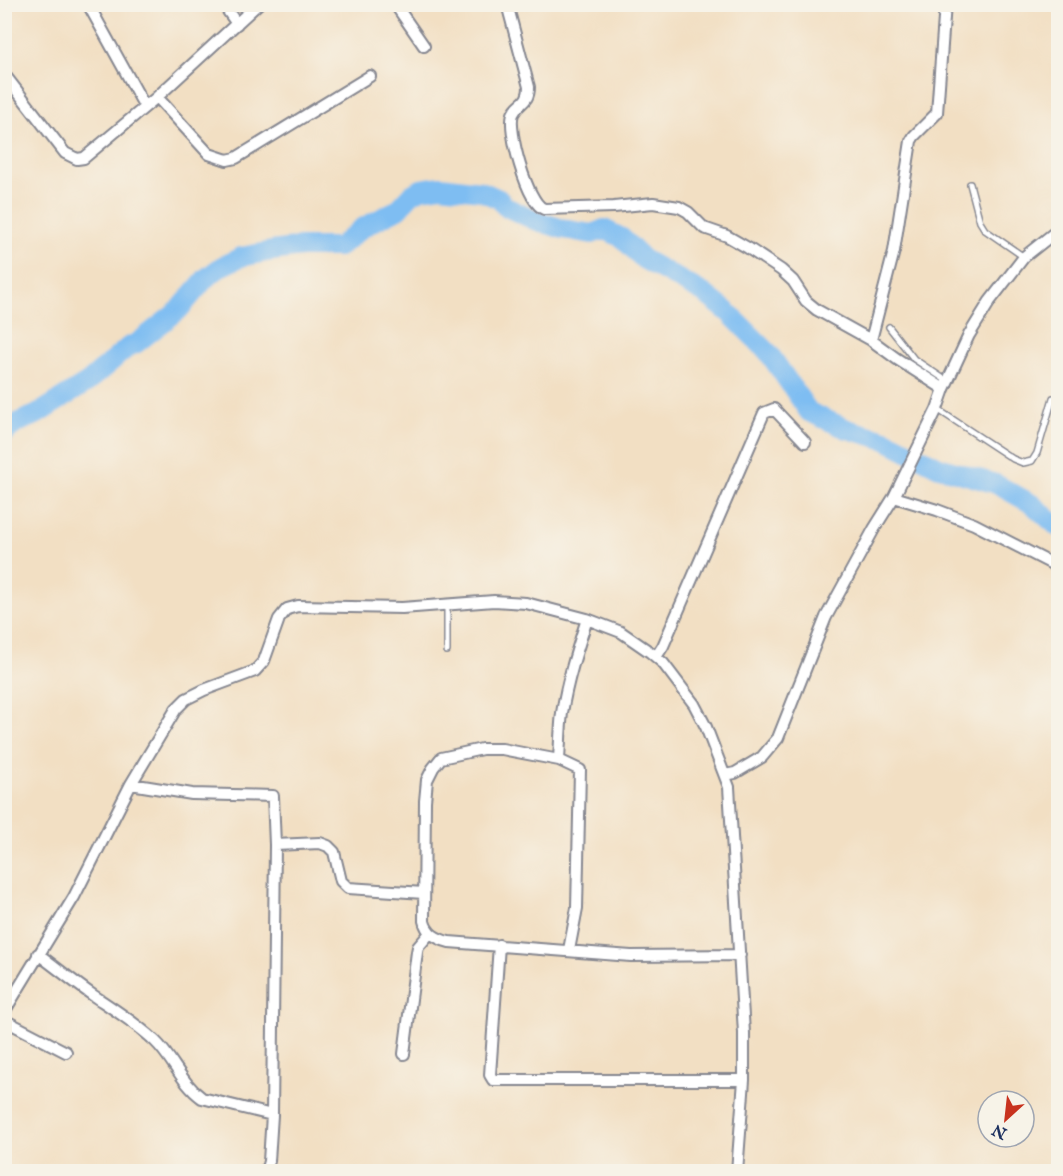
<svg xmlns="http://www.w3.org/2000/svg" width="1063" height="1176" viewBox="0 0 1063 1176" font-family="'IM FELL English',serif">
  <style>
    .lines { fill: none; stroke-linecap: round; stroke-linejoin: round }
    .river { stroke: #7ebdf2; stroke-width: 20 }
    .service-casing { stroke: #868790; stroke-width: 8 }
    .minor-casing { stroke: #868790; stroke-width: 14 }
    .service { stroke: #fff; stroke-width: 5 }
    .minor { stroke: #fff; stroke-width: 10 }
  </style>
  <rect width="100%" height="100%" fill="#f7f3e8"/>
  <filter id="ink" filterUnits="userSpaceOnUse"><feTurbulence type="fractalNoise" baseFrequency=".0167" numOctaves="2"/><feDisplacementMap in="SourceGraphic" scale="12" xChannelSelector="R" yChannelSelector="G"/><feConvolveMatrix kernelMatrix="1 2 1 2 8 2 1 2 1" color-interpolation-filters="sRGB"/></filter>
  <filter id="wash" filterUnits="userSpaceOnUse"><feTurbulence type="fractalNoise" baseFrequency=".008" numOctaves="4" result="noise"/><feDisplacementMap in="SourceGraphic" scale="24" xChannelSelector="R" yChannelSelector="G"/><feGaussianBlur stdDeviation="1.35" result="paint"/><feColorMatrix in="noise" values="0 0 0 0 0 0 0 0 0 0 0 0 0 0 0 0 0 1.4 0 .05"/><feComposite in="paint" operator="in"/></filter>
  <g filter="url(#wash)">
    <rect width="100%" height="100%" fill="#f2dfc3"/>
    <g class="lines">
      <!-- river -->
      <path class="river" d="M4 434C12 425 24 419 36 415L88 382 128 347 137 343 179 310 206 278 222 266 241 257 272 251 301 247H339L362 228 398 209 412 194 421 189 441 186 481 191 499 199 506 207 534 220 563 229 592 234 604 229 622 238 643 259 705 294 729 313 768 352 809 412 847 429 886 440 939 467 996 484 1032 504 1058 527"/>
    </g>
  </g>
  <g filter="url(#ink)">
    <g class="lines">
      <defs>
        <path id="service" d="M93 12 107 4
          M970 184 980 222 985 230 1024 257
          M889 327 914 359 947 381
          M937 409 1013 459 1023 463 1032 461 1037 453 1053 398
          M447 651V605"/>
        <path id="minor" d="M88 4 145 107
          M223 4 237 24
          M395 4 424 46
          M507 4 529 87C529 104 518 102 513 114 507 129 527 203 544 209L614 207 653 203 679 207 688 212 704 228 727 236 748 248 781 270 793 281 806 301 817 310 871 340 897 359 944 389
          M4 74 65 153 77 159 84 158 157 97 258 4
          M157 97 209 154 227 160 236 158 370 76
          M871 340 894 251 911 141 914 136 937 113 945 4
          M894 497 937 510 974 524 1058 567
          M587 619 621 632 650 652 663 663 694 704 706 727 729 787 744 1033V1080L737 1172
          M656 657 663 646 764 413 774 409 805 442
          M559 760 502 749H482L441 758 433 768 427 780 425 801 424 921C427 934 437 939 449 942L631 956 740 955
          M725 775 735 773 762 757 778 738 826 617 874 529 894 497 937 409 944 389 969 335 990 301 1024 257 1058 230
          M131 784 192 794 273 796 275 845 272 1115
          M275 845 320 843 328 846 334 852 341 881 348 888 424 893
          M499 945 490 1075 493 1080H744
          M38 954C57 968 75 983 94 996 115 1010 136 1023 155 1041 173 1058 181 1083 202 1098L272 1115 269 1161 266 1172
          M4 1012 74 897 131 784 176 709 186 699 204 690 255 671 264 661 279 619 287 609 298 606 402 608 494 601 526 603 587 619C577 650 567 681 562 713 560 729 560 744 559 760L580 770 577 908 569 950
          M4 1020 66 1052
          M404 1054 417 952 418 947 430 933"/>
      </defs>
      <!-- service casing -->
      <use href="#service" class="service-casing"/>
      <!-- minor casing -->
      <use href="#minor" class="minor-casing"/>
      <!-- service -->
      <use href="#service" class="service"/>
      <!-- minor -->
      <use href="#minor" class="minor"/>
    </g>
  </g>
  <!-- margin -->
  <rect width="1063" height="1176" fill="none" stroke="#f7f3e8" stroke-width="24"/>
  <!-- north arrow -->
  <g transform="translate(1006 1119) rotate(207)"><circle r="28" fill="#f7f3e8" stroke="#9fa5b1" stroke-width="1.5"/>
  <path d="M0-4.5L10 22L0 15L-10 22Z" fill="#c8321e"/>
  <text y="-9" font-size="16" font-weight="bold" text-anchor="middle" fill="#1b2f5e">N</text>
  </g>
</svg>
